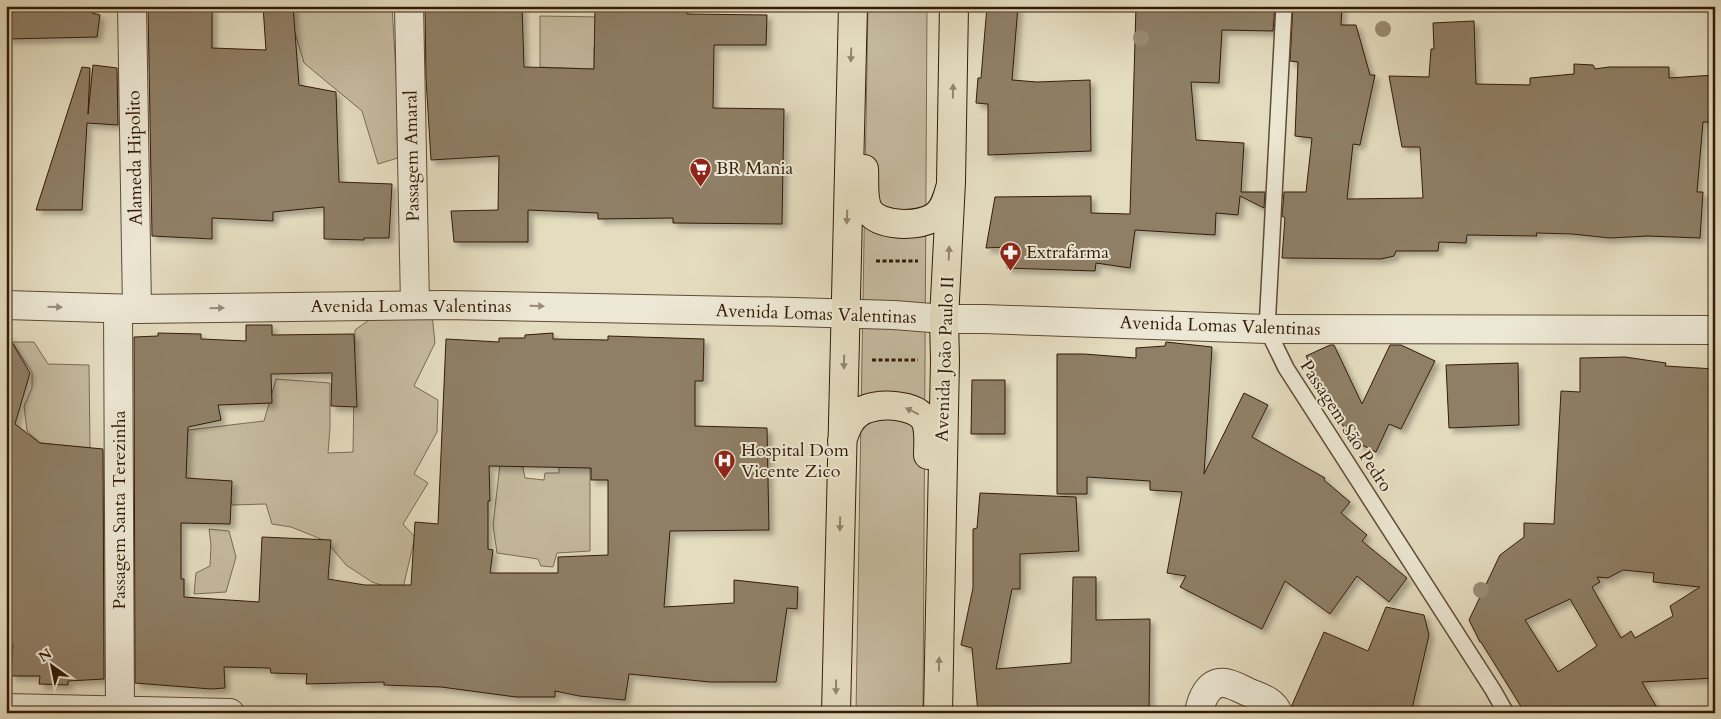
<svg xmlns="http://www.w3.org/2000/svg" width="1721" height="719" viewBox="0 0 1721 719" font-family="Cardo,serif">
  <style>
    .green { fill: #c6bba0; stroke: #7c6b53 }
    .building { fill: #8f7f66; stroke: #331b06; fill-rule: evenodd; filter: url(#shadow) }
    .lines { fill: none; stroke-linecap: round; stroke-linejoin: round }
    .service-casing { stroke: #5f4b34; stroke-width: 18 }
    .minor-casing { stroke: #5f4b34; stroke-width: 30 }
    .tertiary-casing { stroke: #5f4b34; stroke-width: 30 }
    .primary-casing { stroke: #331b06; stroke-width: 30 }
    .path { stroke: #331b06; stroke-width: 3; stroke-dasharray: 4 2.5; stroke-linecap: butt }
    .service { stroke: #ede8d5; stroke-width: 15 }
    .minor { stroke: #ede8d5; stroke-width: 28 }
    .tertiary { stroke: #ede8d5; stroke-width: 28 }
    .primary { stroke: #e4dcbf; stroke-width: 28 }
    .tree { fill: #9b8c73 }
    .oneway { fill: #94856c }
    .oneway2 { fill: #998c78 }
    .labels { text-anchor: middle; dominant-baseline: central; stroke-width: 4; stroke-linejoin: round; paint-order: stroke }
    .street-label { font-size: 18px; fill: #331b06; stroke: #ede8d5 }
    .poi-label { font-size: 18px; fill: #331b06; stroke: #ede8d5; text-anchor: start }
  </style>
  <defs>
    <filter id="shadow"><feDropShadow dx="4.5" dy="4.5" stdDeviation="2.5" flood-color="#0004"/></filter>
  </defs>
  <rect width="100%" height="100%" fill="#e4dcbf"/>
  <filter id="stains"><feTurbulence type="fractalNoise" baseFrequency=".004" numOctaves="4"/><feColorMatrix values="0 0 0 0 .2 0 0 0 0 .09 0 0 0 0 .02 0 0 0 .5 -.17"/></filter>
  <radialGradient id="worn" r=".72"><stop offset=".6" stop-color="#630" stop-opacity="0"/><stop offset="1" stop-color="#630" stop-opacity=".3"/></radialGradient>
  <!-- green -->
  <path class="green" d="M303 6H392L401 157 378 164 362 111 304 63 295 33 286 34 285 13Z
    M868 6H927L923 713H856Z
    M540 16 667 18 594 47V69L540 67Z
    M432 314 435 343 414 386 438 400 437 432 414 474 428 483 403 524 415 537 402 592 372 582 346 565 326 541 291 527 272 524 266 504 232 505 226 482 181 485 180 452 188 430 264 421 276 379 330 383V428L328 453 353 452 355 330 373 317Z
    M12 342H34L48 364 89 365 90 448 40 443 27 431 24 406 32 388V372Z
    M559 431 590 456V551L557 553 553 567 541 566 538 559 497 553 493 525 500 464 522 463 525 478 544 480 545 473H559Z
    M209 529 229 531 236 557 226 592 194 594 196 573 210 566 211 545Z"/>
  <!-- building -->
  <path class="building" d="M6 6H91L92 13 100 15 97 37 6 39Z
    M148 6H212V48L266 50 263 6H293L299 85 336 92 339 182 392 184 389 238H364V240L324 239V207L273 212V221L212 218V239L152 236Z
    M425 6H522L524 67 594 69 595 6H686L687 14 767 15 766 45H714L713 108 784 109 782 224 673 223V218L598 219V213L528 210V242H454L451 211 498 210 499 156 431 160 426 79Z
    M987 6H1018L1012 80 1037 82 1090 80 1091 151 988 155V104L976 103 978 78H981Z
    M1136 6H1275L1273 31 1222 30 1219 83 1191 82 1196 140 1244 143 1241 192H1265L1264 208 1240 196 1238 215 1216 213 1215 235 1135 230 1130 268 1096 263 1095 271 1007 268 1005 247 986 248 995 197 1091 196V213L1130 214Z
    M1293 6H1342L1341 25H1356L1370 75H1375L1360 145 1353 144 1347 199 1423 198 1420 147H1402L1389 76 1429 77 1431 49H1434L1433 23 1474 21 1476 84 1530 85V78L1574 74V64L1593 65 1595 69 1609 67H1669V78L1715 75V122H1703L1697 192H1703L1700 238 1648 236 1610 238 1572 234 1536 233 1537 236 1467 235 1466 243 1439 242 1438 251H1396L1394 256 1381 259 1282 258 1285 218 1282 216 1284 192H1306L1312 138 1295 136 1298 62 1290 61Z
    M93 65 117 68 118 125 87 123 82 210H36L82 67 90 68 88 114Z
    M246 325H272V335L354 334 357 407 331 406 332 373 271 374 272 403 218 405 221 420 188 427 186 478 232 481 230 524 181 523V579H184V597L259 602 262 537 331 540 328 579 365 585H411L415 522 438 524 446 339 499 342V338H525V335L553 333V339L608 340V336L704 339 703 381H695V426L767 428 769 530 670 531 664 607 734 603V580L798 587 797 609 787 608 776 682H710L629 674 625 700 579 696 555 691V697H516L441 687 384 685V682L306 684 307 674 271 673 270 668 224 667 225 688 211 689 135 683 134 337 158 336V333L201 334V339L246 341ZM489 466 591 468V480H608V555L558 557V573H490L493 550 488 549V501H490Z
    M6 332 30 373 15 424 40 443 103 449 104 679 68 681V685L39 684 40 676H11L13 644 6 643Z
    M1166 342 1212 347 1204 474 1244 393 1268 405 1252 437 1325 478 1324 480 1350 502 1341 513 1367 535 1362 541 1407 578 1389 602 1357 576 1330 614 1285 581 1262 629 1180 587 1186 576 1167 573 1182 492 1150 490V481L1087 477V494H1057V354H1084L1136 358V348L1165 346Z
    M1330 345H1334L1362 404 1390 345H1401L1435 361 1401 429 1389 424 1376 452 1350 439 1306 356Z
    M1625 357 1666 363 1665 366 1715 369V678L1642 682 1660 713H1525L1481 642H1480L1469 620 1500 555 1524 537V523L1554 524 1561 391 1580 392V358ZM1623 570 1654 573 1653 582 1700 587 1670 606 1673 616 1635 638 1631 631 1621 638 1592 587 1600 582 1597 577 1608 578ZM1570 599 1597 646 1558 672 1525 620Z
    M1518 363 1519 425 1449 428 1446 365Z
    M972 380H1005V434H971Z
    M980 493 1076 497 1079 551 1020 554V589H1012L996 669 1071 663 1073 577H1096V620L1150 619 1149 713H978L972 648 961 645 973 588V529L977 528Z
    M1386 607 1424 615 1429 635 1411 713H1293L1292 705 1324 632 1368 651Z"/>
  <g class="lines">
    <defs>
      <path id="service" d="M1284 6 1267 329 1286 368 1493 690 1506 713"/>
      <path id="minor" d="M132 6 137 309
        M409 6 415 305
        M118 309 120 711
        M6 708 230 713
        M1199 713C1201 700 1208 681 1225 683 1233 684 1243 690 1250 693 1262 698 1273 701 1278 713"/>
      <path id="tertiary" d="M6 305 137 309 445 305 794 312 894 315 944 319H984L1267 329 1715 330"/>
      <path id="primary" d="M864 169C865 181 862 200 869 211 880 227 918 227 934 217 944 211 947 199 950 188
        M842 441C846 430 849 419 860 412 875 402 915 403 925 420 930 430 928 444 928 455
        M836 713 853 6
        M938 713 945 360 944 319 951 182 954 6"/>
    </defs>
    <!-- service casing -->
    <use href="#service" class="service-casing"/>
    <!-- minor casing -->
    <use href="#minor" class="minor-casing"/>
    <!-- tertiary casing -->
    <use href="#tertiary" class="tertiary-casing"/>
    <!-- primary casing -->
    <use href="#primary" class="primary-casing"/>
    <!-- path -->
    <path class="path" d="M876 261H918
      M872 360H918"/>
    <!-- service -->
    <use href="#service" class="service"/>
    <!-- minor -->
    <use href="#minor" class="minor"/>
    <!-- tertiary -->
    <use href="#tertiary" class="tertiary"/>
    <!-- primary -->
    <use href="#primary" class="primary"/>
  </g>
  <!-- trees -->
  <g class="tree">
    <circle cx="1383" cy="29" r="8"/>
    <circle cx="1141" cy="38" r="8"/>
    <circle cx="1481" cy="590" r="8"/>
  </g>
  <!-- one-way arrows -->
  <defs><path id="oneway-solid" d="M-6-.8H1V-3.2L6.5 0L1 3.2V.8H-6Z" transform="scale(1.25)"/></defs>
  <g class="oneway">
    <use href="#oneway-solid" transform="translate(851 55) rotate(92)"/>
    <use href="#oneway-solid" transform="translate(953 91) rotate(-89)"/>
    <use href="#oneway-solid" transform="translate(847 217) rotate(92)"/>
    <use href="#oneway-solid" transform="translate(949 253) rotate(-88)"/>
    <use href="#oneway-solid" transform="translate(844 362) rotate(92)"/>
    <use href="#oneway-solid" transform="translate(912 411) rotate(-154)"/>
    <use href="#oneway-solid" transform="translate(840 524) rotate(91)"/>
    <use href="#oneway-solid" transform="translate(939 664) rotate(-89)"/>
    <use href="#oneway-solid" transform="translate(836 687) rotate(91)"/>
  </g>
  <g class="oneway2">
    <use href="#oneway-solid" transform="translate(537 306) rotate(1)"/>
    <use href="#oneway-solid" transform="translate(55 307) rotate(2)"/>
    <use href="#oneway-solid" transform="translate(217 308) rotate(-1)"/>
  </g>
  <!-- icons -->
  <defs>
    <symbol id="supermarket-pin" viewBox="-11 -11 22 30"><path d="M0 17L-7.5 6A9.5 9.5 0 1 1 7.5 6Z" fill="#8f2418" stroke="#ede8d5"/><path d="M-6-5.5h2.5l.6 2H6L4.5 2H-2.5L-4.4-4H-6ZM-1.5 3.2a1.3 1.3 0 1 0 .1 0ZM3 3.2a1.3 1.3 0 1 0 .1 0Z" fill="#fff"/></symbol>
    <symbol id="pharmacy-pin" viewBox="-11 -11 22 30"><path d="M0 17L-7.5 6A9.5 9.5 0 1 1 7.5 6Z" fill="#8f2418" stroke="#ede8d5"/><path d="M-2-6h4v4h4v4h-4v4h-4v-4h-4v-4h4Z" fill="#fff"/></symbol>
    <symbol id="hospital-pin" viewBox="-11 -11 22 30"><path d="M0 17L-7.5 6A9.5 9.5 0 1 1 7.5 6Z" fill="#8f2418" stroke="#ede8d5"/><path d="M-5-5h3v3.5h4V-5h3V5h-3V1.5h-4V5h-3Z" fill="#fff"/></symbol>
  </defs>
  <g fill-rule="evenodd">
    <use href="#supermarket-pin" x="688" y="156" width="25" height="34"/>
    <use href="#pharmacy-pin" x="998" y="240" width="25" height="34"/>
    <use href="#hospital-pin" x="712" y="448" width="25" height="34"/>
  </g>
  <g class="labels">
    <!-- street labels -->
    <g class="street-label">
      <text transform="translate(412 156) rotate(-91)">Passagem Amaral</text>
      <text transform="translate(135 158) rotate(-91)">Alameda Hipolito</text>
      <text x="411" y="306">Avenida Lomas Valentinas</text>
      <text transform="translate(816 314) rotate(2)">Avenida Lomas Valentinas</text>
      <text transform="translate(1220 326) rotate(2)">Avenida Lomas Valentinas</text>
      <text transform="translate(945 359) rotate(-88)">Avenida João Paulo II</text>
      <text transform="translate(1346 426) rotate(57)">Passagem São Pedro</text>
      <text transform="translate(119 510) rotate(-90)">Passagem Santa Terezinha</text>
    </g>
    <!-- poi labels -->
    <g class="poi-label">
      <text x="716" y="168">BR Mania</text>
      <text x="1026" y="252">Extrafarma</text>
      <text x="741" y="450">Hospital Dom<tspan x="741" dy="21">Vicente Zico</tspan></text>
    </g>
  </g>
  <!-- margin -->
  <rect width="1721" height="719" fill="none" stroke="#e4dcbf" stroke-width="25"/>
  <rect x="8" y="8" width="1706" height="704" fill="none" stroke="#331b06" stroke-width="2.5"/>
  <rect x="12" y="12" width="1696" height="694" fill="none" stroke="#331b06"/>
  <!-- north arrow -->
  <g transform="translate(52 666) rotate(327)" stroke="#ede8d5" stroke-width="4" paint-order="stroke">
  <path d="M0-4L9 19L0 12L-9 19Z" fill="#331b06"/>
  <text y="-8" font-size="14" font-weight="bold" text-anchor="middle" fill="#331b06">N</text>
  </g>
  <rect width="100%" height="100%" filter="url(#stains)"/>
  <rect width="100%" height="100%" fill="url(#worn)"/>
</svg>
